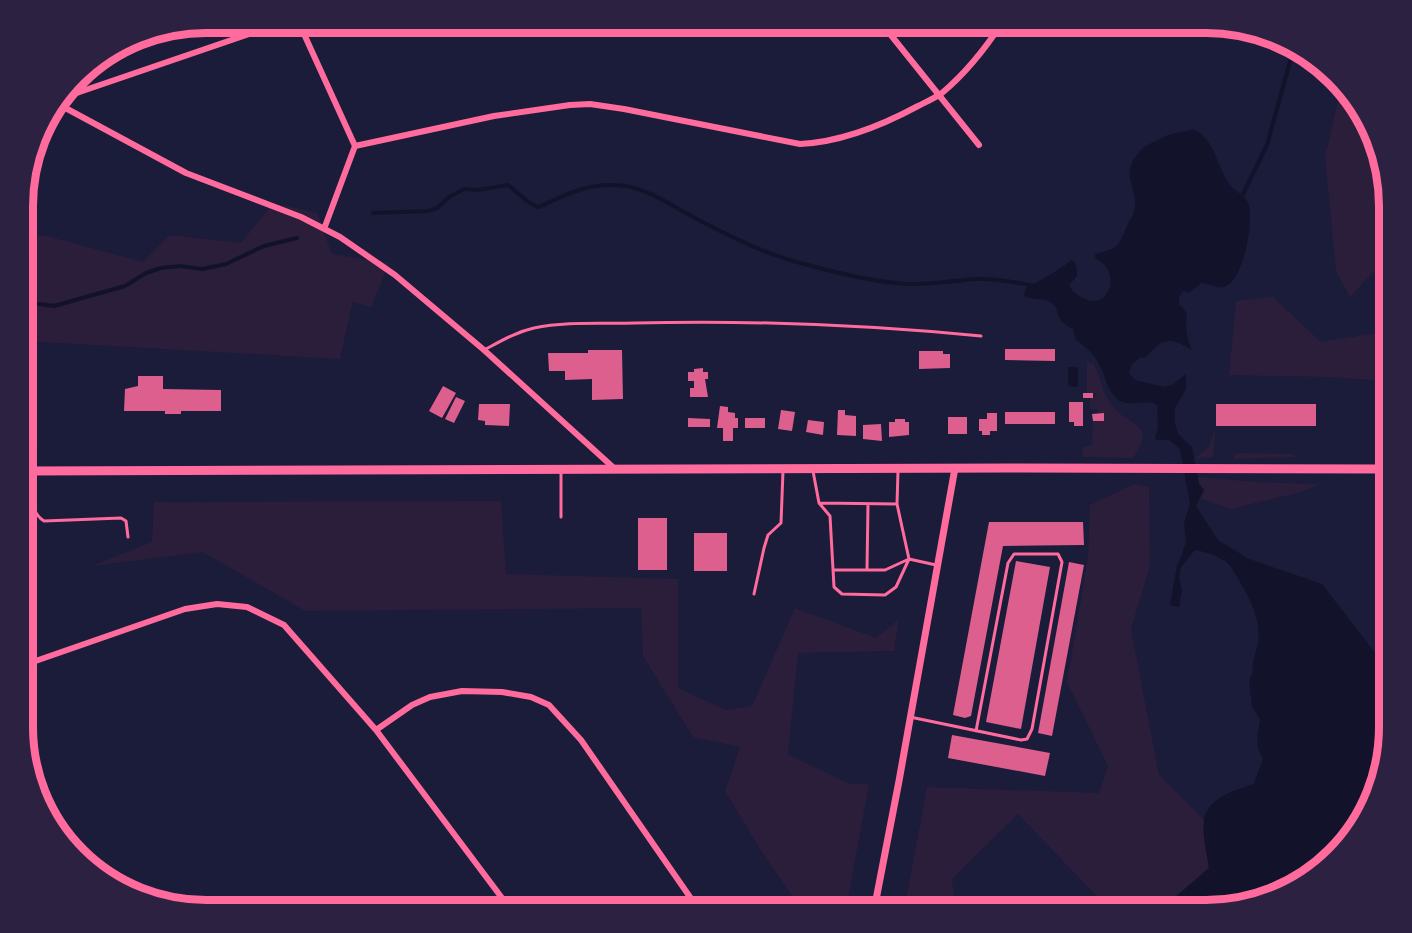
<svg xmlns="http://www.w3.org/2000/svg" width="1412" height="933" viewBox="0 0 1412 933" font-family="'PT Sans',sans-serif">
  <style>
    .green { fill: #2a1e3b }
    .water { fill: #12122b }
    .lines { fill: none; stroke-linecap: round; stroke-linejoin: round }
    .stream { stroke: #12122b; stroke-width: 4 }
    .building { fill: #dd5f8e }
    .service { stroke: #ff6b9d; stroke-width: 3 }
    .minor { stroke: #ff6b9d; stroke-width: 6 }
    .tertiary { stroke: #ff6b9d; stroke-width: 7 }
    .primary { stroke: #ff6b9d; stroke-width: 9 }
    .rim { fill: none; stroke: #ff6b9d; stroke-width: 8 }
  </style>
  <rect width="100%" height="100%" fill="#1b1b3a"/>
  <!-- green -->
  <path class="green" d="M1341 89 1365 115 1389 195V260L1387 257 1350 297 1336 271 1325 157Z
    M273 203 317 213 332 254 389 263 371 308 353 301 340 359 24 341V239L43 235 143 262 170 235 241 243Z
    M1273 297 1321 342 1389 331V381L1326 377 1229 375 1236 301Z
    M1087 361 1090 364 1093 363C1101 377 1102 394 1113 407 1132 428 1157 423 1133 458L1083 457V449L1081 448 1092 445 1093 421H1104V413L1098 414V409H1090V398L1097 396V394L1087 393Z
    M1216 426 1213 457 1194 459 1209 447Z
    M1242 453 1290 454 1300 457 1233 459 1235 454Z
    M1198 477 1256 482 1321 484 1297 493 1231 509 1200 498 1204 490 1199 484Z
    M1134 484 1149 487 1150 566 1131 629 1159 775 1204 820 1209 869 1160 910H1110L1018 814 952 879 955 910H904L927 787 1099 793 1108 766 1067 682 1088 558 1090 505Z
    M501 501 506 574 678 579V688L726 710 752 706 795 608 876 638 899 619 894 651 798 653 788 754 849 784H869L846 910H802L761 851 725 791 740 747 693 737 643 656 641 608 305 611 203 552 92 566 152 542 154 502Z"/>
  <!-- water -->
  <path class="water" d="M1193 129C1214 138 1217 165 1228 182 1234 192 1247 195 1249 206 1253 224 1244 280 1224 287 1218 289 1208 283 1201 283L1189 293 1183 291 1179 297V304L1187 313C1185 326 1186 337 1192 350 1168 336 1163 338 1145 358L1141 357 1131 365 1129 373 1135 380 1164 387 1172 385 1186 374V389L1175 408V423L1178 434 1192 447 1199 484 1204 490 1196 506 1218 540 1249 559 1322 584 1389 671V738L1358 829 1297 886 1217 910H1160L1209 868C1207 854 1202 836 1204 821 1206 798 1236 790 1254 784 1256 775 1261 767 1263 758 1254 747 1258 732 1260 719L1252 707 1249 680C1255 673 1251 666 1254 658 1265 629 1254 605 1239 580 1235 574 1231 565 1225 561 1216 555 1206 552 1195 550L1181 567 1179 578 1182 590 1179 607 1170 605 1177 566 1186 543 1184 523 1190 504 1180 449 1169 440H1156L1155 437 1158 428 1157 405C1145 397 1130 410 1116 398 1107 389 1106 379 1101 368 1096 356 1087 347 1076 340L1073 329C1069 327 1063 324 1061 320 1057 315 1058 308 1052 303 1044 297 1033 301 1024 296L1026 288C1036 283 1065 267 1071 260L1074 261 1077 269V276L1069 285C1071 290 1074 292 1078 295 1102 313 1119 287 1106 266 1103 263 1098 260 1095 258V254C1118 248 1118 248 1127 226 1130 219 1135 214 1135 205 1136 184 1120 175 1139 152 1145 145 1166 135 1175 133 1182 131 1187 132 1193 129Z
    M1068 367H1078V387L1068 386Z"/>
  <g class="lines">
    <!-- stream -->
    <path class="stream" d="M1241 198 1267 145 1294 47
      M373 213 428 211 437 208 449 197 464 189 478 190 508 185C518 192 527 204 539 207 569 193 592 181 625 186 650 190 674 207 695 218 731 237 765 254 804 264 837 273 873 282 907 284 930 285 952 281 975 279 995 278 1015 282 1034 286
      M24 302 54 306 125 286 146 273 161 268 180 266 202 269 226 264 264 246 297 238"/>
  </g>
  <!-- building -->
  <path class="building" d="M1005 349H1055V361L1005 360Z
    M588 350H622L623 399 592 400V379L565 380V371H549L548 353H588Z
    M919 351H943V354H950V368L919 369Z
    M24 362H28V404H24Z
    M703 368V372H708V379H705L708 397H690V388H694V381H688V372H694V369Z
    M138 376H163V389L221 390V411H181V414H165V411H124L125 389 138 386Z
    M443 386 456 393 442 418 429 411Z
    M1083 393H1093V398H1083Z
    M456 397 465 401 454 423 445 419Z
    M1069 402H1083V426H1074V422H1069Z
    M479 404H510L509 426 485 425V421L478 420Z
    M1216 404H1316V426H1216Z
    M720 406 728 407V412L735 413V418H738V428H733V441H723V428H717Z
    M781 410 795 412 792 431 778 429Z
    M838 410H845V415L856 416V436L837 435Z
    M1005 412H1055V424H1005Z
    M987 413H997V431H990V435H982V431H979V419H987Z
    M1104 413V421H1093L1092 414Z
    M948 417H967V434H948Z
    M688 418 710 419V427H688Z
    M745 418H765V428H745Z
    M895 419H905V422H909V435L889 437V422H895Z
    M808 420 824 422 823 435 806 432Z
    M881 424 882 441 863 439V425Z
    M638 518H667V570H638Z
    M989 522H1083L1084 545 1003 546 971 716 965 718 953 715Z
    M694 533H727V571H694Z
    M1016 561 1050 567 1021 729 986 722Z
    M1069 562 1084 565 1052 736 1038 733Z
    M952 735 1050 753 1045 776 948 758Z"/>
  <g class="lines">
    <!-- service -->
    <path class="service" d="M484 350C501 341 516 332 534 328 566 321 602 324 635 323 750 320 866 325 981 336
      M813 471 819 503 830 516 834 587 842 594 885 595 896 587 909 559 897 504 898 471
      M32 472C32 490 28 511 44 521L121 518 126 521 128 537
      M819 503 897 504
      M561 517V471
      M833 570H885L909 559 936 565
      M867 570 868 504
      M754 594 764 548 768 535 781 523 783 471
      M910 717 1021 740 1027 739 1032 729 1062 562 1058 554H1014L1008 563 976 731"/>
    <!-- minor -->
    <path class="minor" d="M299 23 355 146 324 229
      M878 23 886 29 979 145
      M62 98 281 23
      M58 104 186 173 301 217 340 237 395 275 484 350 615 469
      M355 146 494 116 570 105 590 104 624 109 800 144C842 142 881 126 918 106 926 102 935 98 942 93 967 72 985 49 1002 23
      M24 665 185 609 217 604 247 607 284 625 376 730 511 910
      M376 730 412 705 430 697 462 691 502 692 531 697 549 705 581 740 699 910"/>
    <!-- tertiary -->
    <path class="tertiary" d="M874 910 899 781 955 468"/>
    <!-- primary -->
    <path class="primary" d="M24 471 1014 468 1389 469"/>
  </g>
  <!-- crop -->
  <path d="M0 0H1412V933H0ZM206 33H1206A173 173 0 0 1 1379 206V727A173 173 0 0 1 1206 900H206A173 173 0 0 1 33 727V206A173 173 0 0 1 206 33Z" fill="#2d2142" fill-rule="evenodd"/>
  <path class="rim" d="M206 33H1206A173 173 0 0 1 1379 206V727A173 173 0 0 1 1206 900H206A173 173 0 0 1 33 727V206A173 173 0 0 1 206 33Z"/>
</svg>
